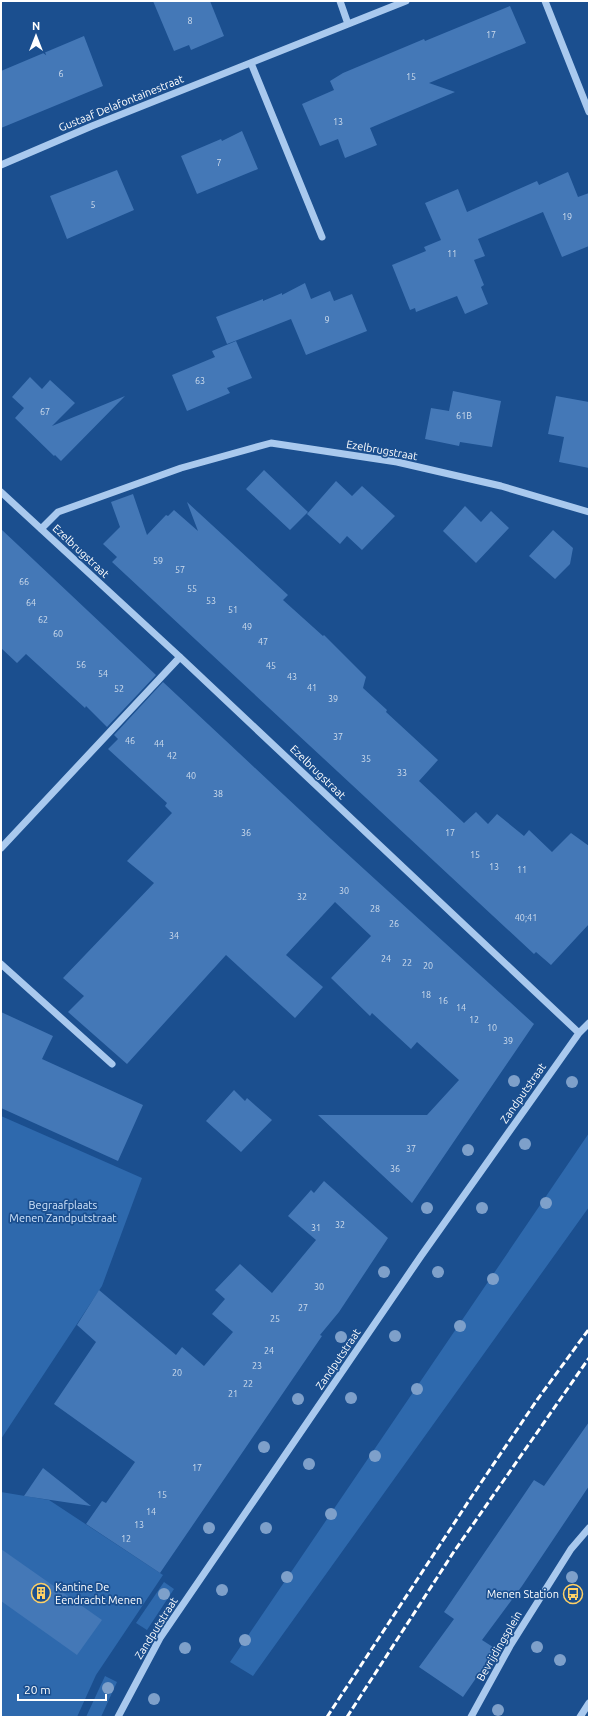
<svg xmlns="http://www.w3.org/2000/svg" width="590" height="1718" viewBox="0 0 590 1718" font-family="Ubuntu,sans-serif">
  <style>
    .green { fill: #2e69ad }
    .building { fill: #4478b7 }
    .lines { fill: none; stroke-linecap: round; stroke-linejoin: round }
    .minor { stroke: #a9c9ee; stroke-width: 7 }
    .rail { stroke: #fff; stroke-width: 3; stroke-dasharray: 7 3; stroke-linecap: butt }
    .tree { fill: #7ea0ca }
    .labels { text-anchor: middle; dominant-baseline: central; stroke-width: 3.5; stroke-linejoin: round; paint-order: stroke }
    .number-label { font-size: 9px; fill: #d0dded }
    .street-label { font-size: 11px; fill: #fff; stroke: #1b4f8f }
    .park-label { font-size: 11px; fill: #cfe3fa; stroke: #1b4f8f }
    .poi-label { font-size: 11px; fill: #fff; stroke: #1b4f8f; text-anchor: start }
  </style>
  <rect width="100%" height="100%" fill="#1b4f8f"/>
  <!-- green -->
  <path class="green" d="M1 1116 142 1178 102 1286 1 1439Z
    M589 1133V1207L253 1676 230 1662Z
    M1 1492 49 1500 163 1575 96 1675 77 1717H1Z
    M164 1582 174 1589 147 1630 136 1623Z
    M105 1676 117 1682 101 1717H86Z"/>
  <!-- building -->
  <path class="building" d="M153 1H210L224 36 191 50 189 45 174 51Z
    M510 6 526 43 429 83 455 92 370 128 377 145 345 158 338 139 320 146 302 104 334 90 330 81 343 73 424 39 425 41Z
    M84 36 103 86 1 128V71Z
    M242 131 258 169 197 194 181 156 221 139 222 141Z
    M117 170 134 210 67 239 50 196Z
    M568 172 578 197 589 193V246L562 257 543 212 478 239 485 256 474 260 484 285 481 287 488 304 465 314 457 296 416 312 415 308 410 310 392 265 426 251 424 247 441 240 425 203 458 189 467 212 537 181 539 185Z
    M305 283 311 299 330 291 334 301 352 294 367 331 306 355 291 319 227 344 216 317 263 299V301L282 293V295Z
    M236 341 252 378 227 388 230 393 187 411 172 375 215 357 212 351Z
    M30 377 42 389 50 380 75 403 52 426 125 396 61 461 55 455 54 456 15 418 24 408 12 397Z
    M453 391 501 401 492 447 460 442 459 446 425 439 431 408 449 411Z
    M556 396 589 402V468L559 462 564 437 548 434Z
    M264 470 308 512 290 530 246 489Z
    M336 481 352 496 362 486 395 516 362 550 347 536 340 544 307 514Z
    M133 494 147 535 166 515 168 516 174 510 198 531 187 502 288 595 283 600 323 636 324 635 366 677 363 688 387 710 386 712 438 760 419 781 464 823 476 812 488 824 497 814 524 836 529 830 552 852 571 833 589 846V924L551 965 536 952 534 954 112 562 117 557 103 544 120 527 111 502Z
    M465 506 481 522 491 511 509 528 476 563 443 531Z
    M1 529 156 675 107 727 86 706 85 708 26 654 17 663 1 648Z
    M553 530 573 548 570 564 555 579 529 556Z
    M163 682 331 839 534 1024 412 1203 318 1115H427L459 1080 417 1042 411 1049 372 1013 370 1016 331 978 371 936 335 902 286 955 323 987 295 1018 226 955 127 1064 68 1012 84 996 63 978 154 883 127 861 172 813 165 806 167 803 108 749 118 739 114 735Z
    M1 1012 53 1036 42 1059 143 1105 118 1161 1 1108Z
    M234 1090 245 1101 247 1098 272 1120 241 1152 206 1121Z
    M324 1181 388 1238 339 1312 320 1335 322 1336 160 1573 86 1524 102 1501 106 1503 135 1462 54 1404 96 1342 77 1325 99 1290 176 1355 182 1347 204 1366 233 1332 212 1314 225 1299 215 1290 240 1264 272 1293 316 1240 288 1216 311 1190 314 1193Z
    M589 1422V1486L522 1586 482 1640 496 1649 463 1697 419 1667 454 1619 444 1612 534 1480 544 1486Z
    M43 1468 91 1506 24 1496Z
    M1 1549 102 1620 77 1655 1 1601Z"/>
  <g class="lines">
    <!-- minor -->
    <path class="minor" d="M340 1 348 24
      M545 1 589 112
      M251 63 322 237
      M1 165 92 126 406 1
      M1 492C61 548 122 603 182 659 315 783 446 909 579 1033
      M41 529 58 512 181 468 271 443 397 462 501 486 589 512
      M1 848 180 657
      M1 964 112 1064
      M118 1717 160 1638 421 1256 579 1033 589 1023
      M471 1717 510 1646 571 1549 589 1528
      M580 1717 589 1703"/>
    <!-- rail -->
    <path class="rail" d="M327 1717 472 1496 537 1400 589 1329
      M347 1717 453 1553 589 1358"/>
  </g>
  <!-- trees -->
  <g class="tree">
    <circle cx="514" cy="1081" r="6"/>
    <circle cx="572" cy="1082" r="6"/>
    <circle cx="525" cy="1144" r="6"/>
    <circle cx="468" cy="1150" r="6"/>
    <circle cx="546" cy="1203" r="6"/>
    <circle cx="427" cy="1208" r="6"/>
    <circle cx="482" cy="1208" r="6"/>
    <circle cx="384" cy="1272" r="6"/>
    <circle cx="438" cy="1272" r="6"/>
    <circle cx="493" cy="1279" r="6"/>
    <circle cx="460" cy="1326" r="6"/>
    <circle cx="395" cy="1336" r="6"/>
    <circle cx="341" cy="1337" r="6"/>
    <circle cx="417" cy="1389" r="6"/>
    <circle cx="351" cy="1398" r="6"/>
    <circle cx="298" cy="1399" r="6"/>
    <circle cx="264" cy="1447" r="6"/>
    <circle cx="375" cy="1456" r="6"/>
    <circle cx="309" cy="1464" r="6"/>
    <circle cx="331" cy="1514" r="6"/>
    <circle cx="209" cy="1528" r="6"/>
    <circle cx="266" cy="1528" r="6"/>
    <circle cx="287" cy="1577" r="6"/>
    <circle cx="572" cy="1577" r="6"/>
    <circle cx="222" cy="1590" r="6"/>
    <circle cx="164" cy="1594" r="6"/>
    <circle cx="245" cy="1640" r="6"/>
    <circle cx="537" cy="1647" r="6"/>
    <circle cx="185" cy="1648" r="6"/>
    <circle cx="560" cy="1660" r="6"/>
    <circle cx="108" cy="1688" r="6"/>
    <circle cx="154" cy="1699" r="6"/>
    <circle cx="498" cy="1710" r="6"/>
  </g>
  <!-- icons -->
  <defs>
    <symbol id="building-ring" viewBox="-11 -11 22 22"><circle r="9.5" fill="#1b4f8f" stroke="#ffd166" stroke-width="1.5"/><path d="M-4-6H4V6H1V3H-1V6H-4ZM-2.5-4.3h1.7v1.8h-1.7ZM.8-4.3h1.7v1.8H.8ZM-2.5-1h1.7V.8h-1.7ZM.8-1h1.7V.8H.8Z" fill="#ffd166"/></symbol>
    <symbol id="bus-ring" viewBox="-11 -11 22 22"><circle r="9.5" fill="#1b4f8f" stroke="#ffd166" stroke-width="1.5"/><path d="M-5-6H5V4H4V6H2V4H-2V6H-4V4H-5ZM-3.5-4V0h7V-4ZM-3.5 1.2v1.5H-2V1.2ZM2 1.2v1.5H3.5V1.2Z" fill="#ffd166"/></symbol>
  </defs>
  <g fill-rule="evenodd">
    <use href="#building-ring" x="30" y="1582" width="22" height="22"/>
    <use href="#bus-ring" x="562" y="1583" width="22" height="22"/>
  </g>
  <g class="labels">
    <!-- number labels -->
    <g class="number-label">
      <text x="190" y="21">8</text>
      <text x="491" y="35">17</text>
      <text x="61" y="74">6</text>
      <text x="411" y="77">15</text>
      <text x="338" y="122">13</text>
      <text x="219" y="163">7</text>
      <text x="93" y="205">5</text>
      <text x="567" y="217">19</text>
      <text x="452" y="254">11</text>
      <text x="327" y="320">9</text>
      <text x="200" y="381">63</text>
      <text x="45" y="412">67</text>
      <text x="464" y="416">61B</text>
      <text x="158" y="561">59</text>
      <text x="180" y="570">57</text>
      <text x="24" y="582">66</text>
      <text x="192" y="589">55</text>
      <text x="211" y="601">53</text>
      <text x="31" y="603">64</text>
      <text x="233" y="610">51</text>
      <text x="43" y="620">62</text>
      <text x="247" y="627">49</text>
      <text x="58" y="634">60</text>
      <text x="263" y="642">47</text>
      <text x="81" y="665">56</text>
      <text x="271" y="666">45</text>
      <text x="103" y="674">54</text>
      <text x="292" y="677">43</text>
      <text x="312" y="688">41</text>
      <text x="119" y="689">52</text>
      <text x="333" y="699">39</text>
      <text x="338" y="737">37</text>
      <text x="130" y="741">46</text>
      <text x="159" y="744">44</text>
      <text x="172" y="756">42</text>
      <text x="366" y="759">35</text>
      <text x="402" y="773">33</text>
      <text x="191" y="776">40</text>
      <text x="218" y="794">38</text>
      <text x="246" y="833">36</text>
      <text x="450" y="833">17</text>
      <text x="475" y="855">15</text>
      <text x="494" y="867">13</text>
      <text x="522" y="870">11</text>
      <text x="344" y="891">30</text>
      <text x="302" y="897">32</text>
      <text x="375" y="909">28</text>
      <text x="526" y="918">40;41</text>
      <text x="394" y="924">26</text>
      <text x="174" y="936">34</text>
      <text x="386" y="959">24</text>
      <text x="407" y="963">22</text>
      <text x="428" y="966">20</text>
      <text x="426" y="995">18</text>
      <text x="443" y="1001">16</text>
      <text x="461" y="1008">14</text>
      <text x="474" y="1020">12</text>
      <text x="492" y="1028">10</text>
      <text x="508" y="1041">39</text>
      <text x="411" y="1149">37</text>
      <text x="395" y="1169">36</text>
      <text x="340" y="1225">32</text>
      <text x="316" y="1228">31</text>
      <text x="319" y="1287">30</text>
      <text x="303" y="1308">27</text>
      <text x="275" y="1319">25</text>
      <text x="269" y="1351">24</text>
      <text x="257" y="1366">23</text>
      <text x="177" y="1373">20</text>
      <text x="248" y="1384">22</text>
      <text x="233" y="1394">21</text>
      <text x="197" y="1468">17</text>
      <text x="162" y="1495">15</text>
      <text x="151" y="1512">14</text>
      <text x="139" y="1525">13</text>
      <text x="126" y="1539">12</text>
    </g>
    <!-- street labels -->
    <g class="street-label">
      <text transform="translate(121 103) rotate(-22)">Gustaaf Delafontainestraat</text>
      <text transform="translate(382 450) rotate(10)">Ezelbrugstraat</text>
      <text transform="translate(81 551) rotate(43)">Ezelbrugstraat</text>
      <text transform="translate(318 772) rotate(44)">Ezelbrugstraat</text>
      <text transform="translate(523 1093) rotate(-55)">Zandputstraat</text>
      <text transform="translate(338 1359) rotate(-56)">Zandputstraat</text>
      <text transform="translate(156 1628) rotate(-58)">Zandputstraat</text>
      <text transform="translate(499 1646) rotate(-60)">Bevrijdingsplein</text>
    </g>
    <!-- park labels -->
    <g class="park-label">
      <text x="63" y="1205">Begraafplaats<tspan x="63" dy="13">Menen Zandputstraat</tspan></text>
    </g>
    <!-- poi labels -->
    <g class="poi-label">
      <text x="55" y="1587">Kantine De<tspan x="55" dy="13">Eendracht Menen</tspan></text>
      <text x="559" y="1594" text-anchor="end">Menen Station</text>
    </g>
  </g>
  <!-- border -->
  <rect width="590" height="1718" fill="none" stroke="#ffffff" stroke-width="4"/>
  <!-- north arrow -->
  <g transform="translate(36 36)" stroke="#1b4f8f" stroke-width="3" paint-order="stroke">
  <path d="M0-3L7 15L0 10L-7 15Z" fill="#ffffff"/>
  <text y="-6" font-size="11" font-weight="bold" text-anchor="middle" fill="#ffffff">N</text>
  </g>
  <!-- scale -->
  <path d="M18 1694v6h88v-6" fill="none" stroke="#ffffff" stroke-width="2"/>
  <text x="24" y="1694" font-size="12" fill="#ffffff" stroke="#1b4f8f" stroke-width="3" paint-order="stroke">20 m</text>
</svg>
